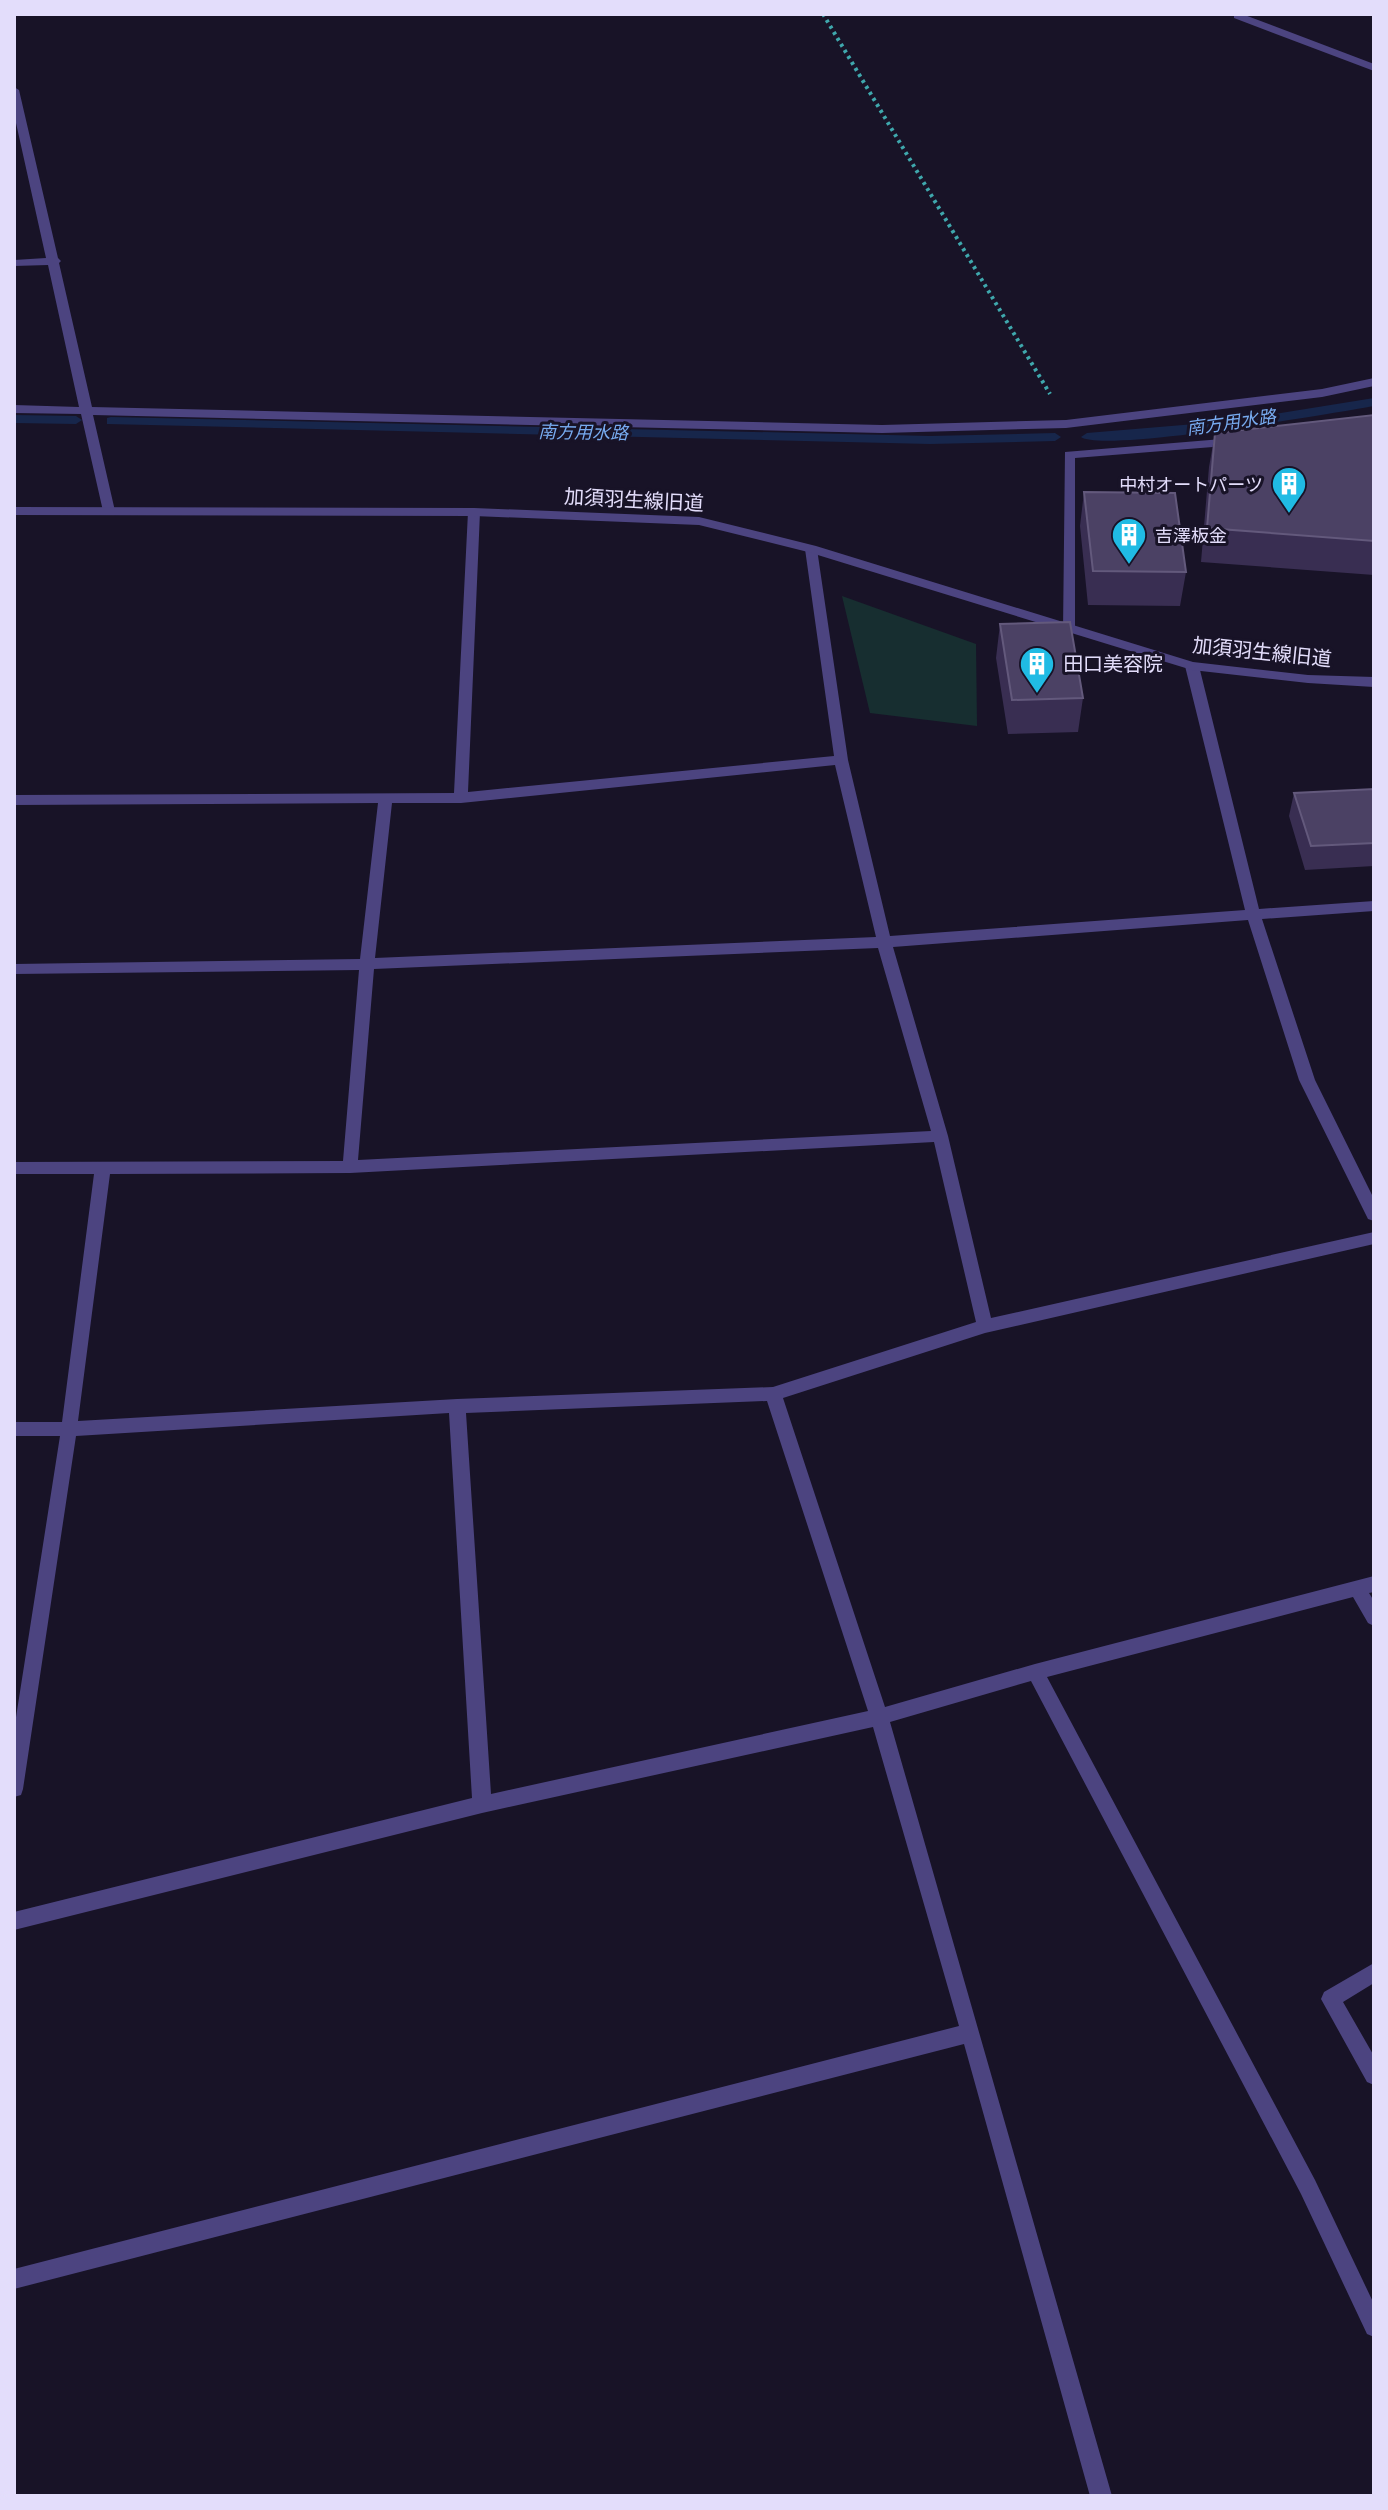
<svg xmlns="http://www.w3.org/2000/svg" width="1388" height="2510" viewBox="0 0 1388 2510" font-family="Raleway,'Noto Sans JP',sans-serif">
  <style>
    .green { fill: #172e30 }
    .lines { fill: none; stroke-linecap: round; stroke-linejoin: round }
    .stream { fill: #17264b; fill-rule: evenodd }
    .path { stroke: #3fa8ad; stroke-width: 4; stroke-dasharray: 3 4; stroke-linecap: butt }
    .minor { fill: #4c4480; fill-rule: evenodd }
    .tertiary { fill: #4c4480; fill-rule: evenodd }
    .wall { fill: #392e52 }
    .building { fill: #4b4164; stroke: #63597c; stroke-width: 2 }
    .labels { text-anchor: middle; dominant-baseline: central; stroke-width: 6; stroke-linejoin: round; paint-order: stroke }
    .far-water-label { font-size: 18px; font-style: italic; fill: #77aaef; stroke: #181327 }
    .far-poi-label { font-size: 18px; fill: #e3ddfb; stroke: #181327; text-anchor: end }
    .street-label { font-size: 20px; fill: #e3ddfb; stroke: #181327 }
    .poi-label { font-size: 20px; fill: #e3ddfb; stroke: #181327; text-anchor: start }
  </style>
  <rect width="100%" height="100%" fill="#181327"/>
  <!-- green -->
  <path class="green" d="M842 596 976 644 977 726 870 713Z"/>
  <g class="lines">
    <!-- stream -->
    <path class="stream" d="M1374 398V406C1334 413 1103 453 1081 437L1087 433 1231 421Z
      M14 415 76 416 82 420 76 424 14 423Z
      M111 417 930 436 1055 433 1061 437 1055 441 930 444 107 424V418Z"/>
    <!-- path -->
    <path class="path" d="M823 14 1050 394"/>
    <!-- minor -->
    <path class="minor" d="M1234 14H1242L1374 64V71L1234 18Z
      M14 87 19 90 58 258 61 261 59 263 92 407 882 425 1066 420 1322 389 1374 378V386L1322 397 1066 428 882 433 93 415 115 511 109 515 103 511 81 414 14 413V405L79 407 48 265 14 266V260L46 258 14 114Z
      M1234 438 1238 439V445L1075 458V628L1073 631H1063L1065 452Z
      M474 508 480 512 468 792 834 756 805 549 811 545 817 549 848 760 890 936 1245 910 1185 666 1192 662 1199 666 1259 909 1374 901V911L1262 919 1315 1080 1374 1199V1221L1368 1219 1299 1080 1248 920 893 947 948 1136 991 1318 1374 1232V1244L985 1333 783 1398 885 1707 1035 1664 1374 1576V1592L1369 1593 1374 1601V1626L1368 1623 1353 1597 1047 1677 1315 2180 1374 2304V2337L1367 2334 1301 2194 1031 1681 890 1722 1112 2496H1090L964 2044 14 2289V2269L959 2026 873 1727 482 1813 14 1930V1912L472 1798 449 1413 76 1436 23 1789 21 1795 14 1797V1730L60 1436H14V1422H62L94 1174H14V1162L343 1161 359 970 14 974V964L360 959 378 803 14 805V795L454 793 468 512ZM835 765 876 937 375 958 392 803H461ZM878 948 931 1131 358 1160 374 969ZM934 1142 976 1322 773 1387 457 1399 78 1421 110 1174 350 1173ZM767 1401 868 1711 491 1794 466 1413Z
      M1374 1963V1983L1343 2002 1374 2056V2085L1367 2082 1321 1999 1324 1992Z"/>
    <!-- tertiary -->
    <path class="tertiary" d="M14 507 474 508 699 517 816 546 1193 662 1308 675 1374 677V687L1308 683 1192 670 808 552 699 525 474 516 14 515Z"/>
  </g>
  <!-- wall -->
  <path class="wall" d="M1374 415V575L1201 562 1209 467 1215 433Z
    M1084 492 1186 572 1180 606 1088 605 1080 526Z
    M1000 624 1083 698 1078 732 1008 734 996 658Z
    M1374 789V866L1305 870 1289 816 1294 793Z"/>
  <!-- building -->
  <path class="building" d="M1374 415V541L1207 528 1215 433Z
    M1084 492 1175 493 1186 572 1093 571Z
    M1070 622 1083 698 1012 700 1000 624Z
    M1374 789V843L1311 846 1294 793Z"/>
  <!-- icons -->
  <defs>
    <symbol id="building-pin" viewBox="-11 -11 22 30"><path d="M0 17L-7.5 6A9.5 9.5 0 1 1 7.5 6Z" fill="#20bbe4" stroke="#181327"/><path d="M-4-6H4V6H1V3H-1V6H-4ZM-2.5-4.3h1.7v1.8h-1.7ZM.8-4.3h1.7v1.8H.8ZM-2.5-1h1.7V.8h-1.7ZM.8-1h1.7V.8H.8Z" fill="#fff"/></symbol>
  </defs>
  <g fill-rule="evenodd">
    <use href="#building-pin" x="1269" y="464" width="40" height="54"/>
    <use href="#building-pin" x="1109" y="515" width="40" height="54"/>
    <use href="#building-pin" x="1017" y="644" width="40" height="54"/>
  </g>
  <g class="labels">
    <!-- far-water labels -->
    <g class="far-water-label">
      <text transform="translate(1231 422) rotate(-8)">南方用水路</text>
      <text transform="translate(583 432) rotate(1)">南方用水路</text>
    </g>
    <!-- far-poi labels -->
    <g class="far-poi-label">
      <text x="1263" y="484">中村オートパーツ</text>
      <text x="1155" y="535" text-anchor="start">吉澤板金</text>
    </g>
    <!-- street labels -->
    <g class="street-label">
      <text transform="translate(634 500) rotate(3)">加須羽生線旧道</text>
      <text transform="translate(1262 652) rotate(6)">加須羽生線旧道</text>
    </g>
    <!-- poi labels -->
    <g class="poi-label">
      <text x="1063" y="664">田口美容院</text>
    </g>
  </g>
  <!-- border -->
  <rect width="1388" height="2510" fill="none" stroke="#e3ddfb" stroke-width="32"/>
</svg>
